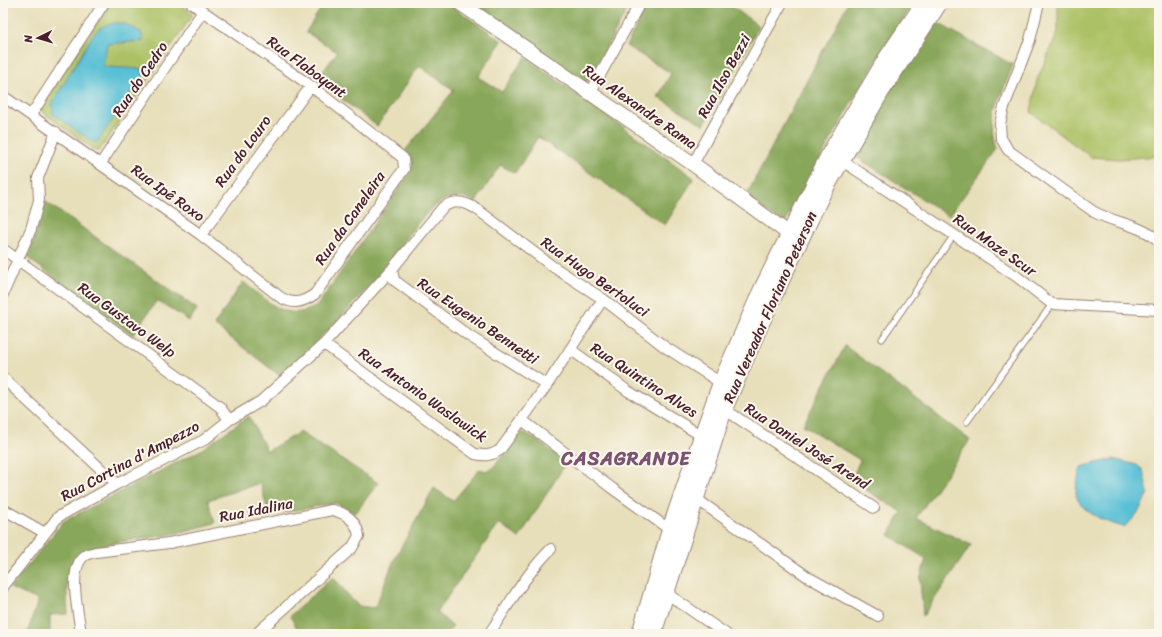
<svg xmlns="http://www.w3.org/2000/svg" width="1162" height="637" viewBox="0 0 1162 637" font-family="Sriracha,sans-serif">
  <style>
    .green { fill: #acc165; stroke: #7b7048 }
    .forest { fill: #89a75a; stroke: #6a6342 }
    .water { fill: #58c0d5; stroke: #517080 }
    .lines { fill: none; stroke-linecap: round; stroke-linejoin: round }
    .lane-casing { stroke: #987f72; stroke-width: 7 }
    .street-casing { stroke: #987f72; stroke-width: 12 }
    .secondary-casing { stroke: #987f72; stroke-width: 16 }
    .primary-casing { stroke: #987f72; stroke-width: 18 }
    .lane { stroke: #fff; stroke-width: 5 }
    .street { stroke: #fff; stroke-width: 10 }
    .secondary { stroke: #fff; stroke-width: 14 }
    .primary { stroke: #fff; stroke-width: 16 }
    .labels { text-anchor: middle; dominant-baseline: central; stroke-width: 4; stroke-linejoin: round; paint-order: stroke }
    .street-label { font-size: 15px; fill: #4a1f2b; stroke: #fbf7ec }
    .district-label { font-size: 19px; font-weight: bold; letter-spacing: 1px; fill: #7a5272; stroke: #fbf7ec }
  </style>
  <rect width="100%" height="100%" fill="#fbf7ec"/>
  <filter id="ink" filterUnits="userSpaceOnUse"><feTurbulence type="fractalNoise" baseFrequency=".025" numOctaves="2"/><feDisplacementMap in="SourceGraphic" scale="8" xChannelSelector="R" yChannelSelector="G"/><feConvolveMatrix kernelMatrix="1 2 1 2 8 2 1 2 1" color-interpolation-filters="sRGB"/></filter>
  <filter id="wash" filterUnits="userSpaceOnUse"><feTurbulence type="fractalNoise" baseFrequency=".012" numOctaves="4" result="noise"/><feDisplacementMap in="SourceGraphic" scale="16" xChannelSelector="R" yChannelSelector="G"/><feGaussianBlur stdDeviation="0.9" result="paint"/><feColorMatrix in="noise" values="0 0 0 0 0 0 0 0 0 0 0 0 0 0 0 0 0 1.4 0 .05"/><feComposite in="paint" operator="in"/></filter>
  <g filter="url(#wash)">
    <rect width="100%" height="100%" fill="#e7dfba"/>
    <!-- green -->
    <path class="green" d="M110 3H178L191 13 192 16 99 151H96L41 111 40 107Z
      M1058 3H1159V156L1119 159 1091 157 1031 112 1037 80 1058 32Z"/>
    <!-- forest -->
    <path class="forest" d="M324 3H447L502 41 478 77 502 92 525 57 694 178 665 225 538 137 515 173 500 165 476 202C464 195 451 195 439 203 415 219 401 250 383 271 351 308 316 343 280 376L214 325 243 282C268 300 285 324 317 306L411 171C414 161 412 158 405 151L454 90 419 66 377 126 317 80 337 52 306 32Z
      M471 3H631L588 81 583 82Z
      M648 3H727L759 26 704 125 658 97 671 73 626 46Z
      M848 3H914L859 89 786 221 781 222 746 196Z
      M936 22 1013 65C1003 92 987 120 998 149L949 216 852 154 893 86Z
      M46 202 197 309 189 321 157 300 133 335 29 259 28 256Z
      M845 346 970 440 916 518 971 545 923 616 920 579 926 559 889 535 902 512 851 481 860 460 803 425Z
      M249 416 267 451 300 432 378 483 355 514 336 503 269 515 260 483 208 500 215 523C199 527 183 532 167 535 145 540 88 541 75 560 64 575 67 596 68 614L50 615V634H27L38 600 10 588 64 521 199 451Z
      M522 432 533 437 566 463 519 538 499 523 437 612 453 627 446 634H300L290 616 333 577 358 606 375 608 393 562 434 488 453 501 480 469 486 471 491 470Z"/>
    <!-- water -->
    <path class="water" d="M118 23 127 25 141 32 143 41 107 44 103 65 106 67 144 69 143 76 97 142H93L53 114 52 104 93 35C101 26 106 24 118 23Z
      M1113 459 1137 465 1143 470 1148 493 1137 515 1124 527C1108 523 1076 511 1076 492 1076 483 1079 475 1081 467Z"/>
  </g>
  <g filter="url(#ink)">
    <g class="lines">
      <defs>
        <path id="lane" d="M882 339 954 235
          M967 422 1052 304"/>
        <path id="street" d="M1039 3 1030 40 1004 107 1000 124 1001 138 1008 150 1094 212C1114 223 1142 225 1159 241
          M590 93 640 3
          M3 96 201 235 280 297C293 305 302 303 315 294L404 169 403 158 311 86 191 3
          M31 115 104 3
          M838 158 1016 276 1052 304 1159 310
          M101 163 203 11
          M693 164 782 3
          M201 235 311 86
          M3 249 220 407 229 420
          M3 294 31 229 39 200 38 178 56 132
          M324 344 475 454C485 456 491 456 500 450L547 385 603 299
          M570 349 628 391 702 436
          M3 378 117 484
          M547 385 469 336 394 280 392 269 443 207C456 199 466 202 478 210L552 266 603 299 665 347 721 383
          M724 409 874 508
          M522 420 613 489 673 532
          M695 498 808 577 878 616
          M3 509 45 533
          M3 587 58 517 117 484 204 440 229 420 261 401 324 344 392 269
          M666 593 726 634
          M81 634C79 614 68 574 82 558 85 554 91 553 96 552L169 543 332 510C347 513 357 522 359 536L352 548 256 634
          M489 634C509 604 526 574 551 549"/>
        <path id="secondary" d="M460 3 693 164 799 241"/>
        <path id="primary" d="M640 634 670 530 702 436 721 383 762 289 830 153 886 59 924 3
          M653 634 724 409 760 325 821 196 882 90 939 3"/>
      </defs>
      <!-- lane casing -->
      <use href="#lane" class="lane-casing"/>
      <!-- street casing -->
      <use href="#street" class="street-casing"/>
      <!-- secondary casing -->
      <use href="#secondary" class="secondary-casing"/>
      <!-- primary casing -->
      <use href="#primary" class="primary-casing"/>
      <!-- lane -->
      <use href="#lane" class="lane"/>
      <!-- street -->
      <use href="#street" class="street"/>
      <!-- secondary -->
      <use href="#secondary" class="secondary"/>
      <!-- primary -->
      <use href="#primary" class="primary"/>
    </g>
  </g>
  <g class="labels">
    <!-- street labels -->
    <g class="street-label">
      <text transform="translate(307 67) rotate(36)">Rua Flaboyant</text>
      <text transform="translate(724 76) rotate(-61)">Rua Ilso Bezzi</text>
      <text transform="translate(140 79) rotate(-56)">Rua do Cedro</text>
      <text transform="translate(640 107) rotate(35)">Rua Alexandre Rama</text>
      <text transform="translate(243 151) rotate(-54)">Rua do Louro</text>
      <text transform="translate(168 193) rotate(36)">Rua Ipê Roxo</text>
      <text transform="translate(350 218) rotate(-55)">Rua da Caneleira</text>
      <text transform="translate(995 245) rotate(35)">Rua Moze Scur</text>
      <text transform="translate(595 277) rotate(35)">Rua Hugo Bertoluci</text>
      <text transform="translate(770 307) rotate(-66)">Rua Vereador Floriano Peterson</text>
      <text transform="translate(127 320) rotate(36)">Rua Gustavo Welp</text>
      <text transform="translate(478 321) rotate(34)">Rua Eugenio Bennetti</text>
      <text transform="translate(644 380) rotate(33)">Rua Quintino Alves</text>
      <text transform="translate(423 395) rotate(35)">Rua Antonio Waslawick</text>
      <text transform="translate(807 446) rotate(33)">Rua Daniel José Arend</text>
      <text transform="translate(130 461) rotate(-28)">Rua Cortina d'Ampezzo</text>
      <text transform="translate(256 510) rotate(-11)">Rua Idalina</text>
    </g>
    <!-- district labels -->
    <g class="district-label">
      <text x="626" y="458">CASAGRANDE</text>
    </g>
  </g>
  <!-- margin -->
  <rect width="1162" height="637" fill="none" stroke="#fbf7ec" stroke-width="16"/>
  <!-- north arrow -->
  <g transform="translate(38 38) rotate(265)" stroke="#fbf7ec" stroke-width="3" paint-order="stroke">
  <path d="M0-3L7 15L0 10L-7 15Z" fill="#4a1f2b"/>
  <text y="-6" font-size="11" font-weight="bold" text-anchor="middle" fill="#4a1f2b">N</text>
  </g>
</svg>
